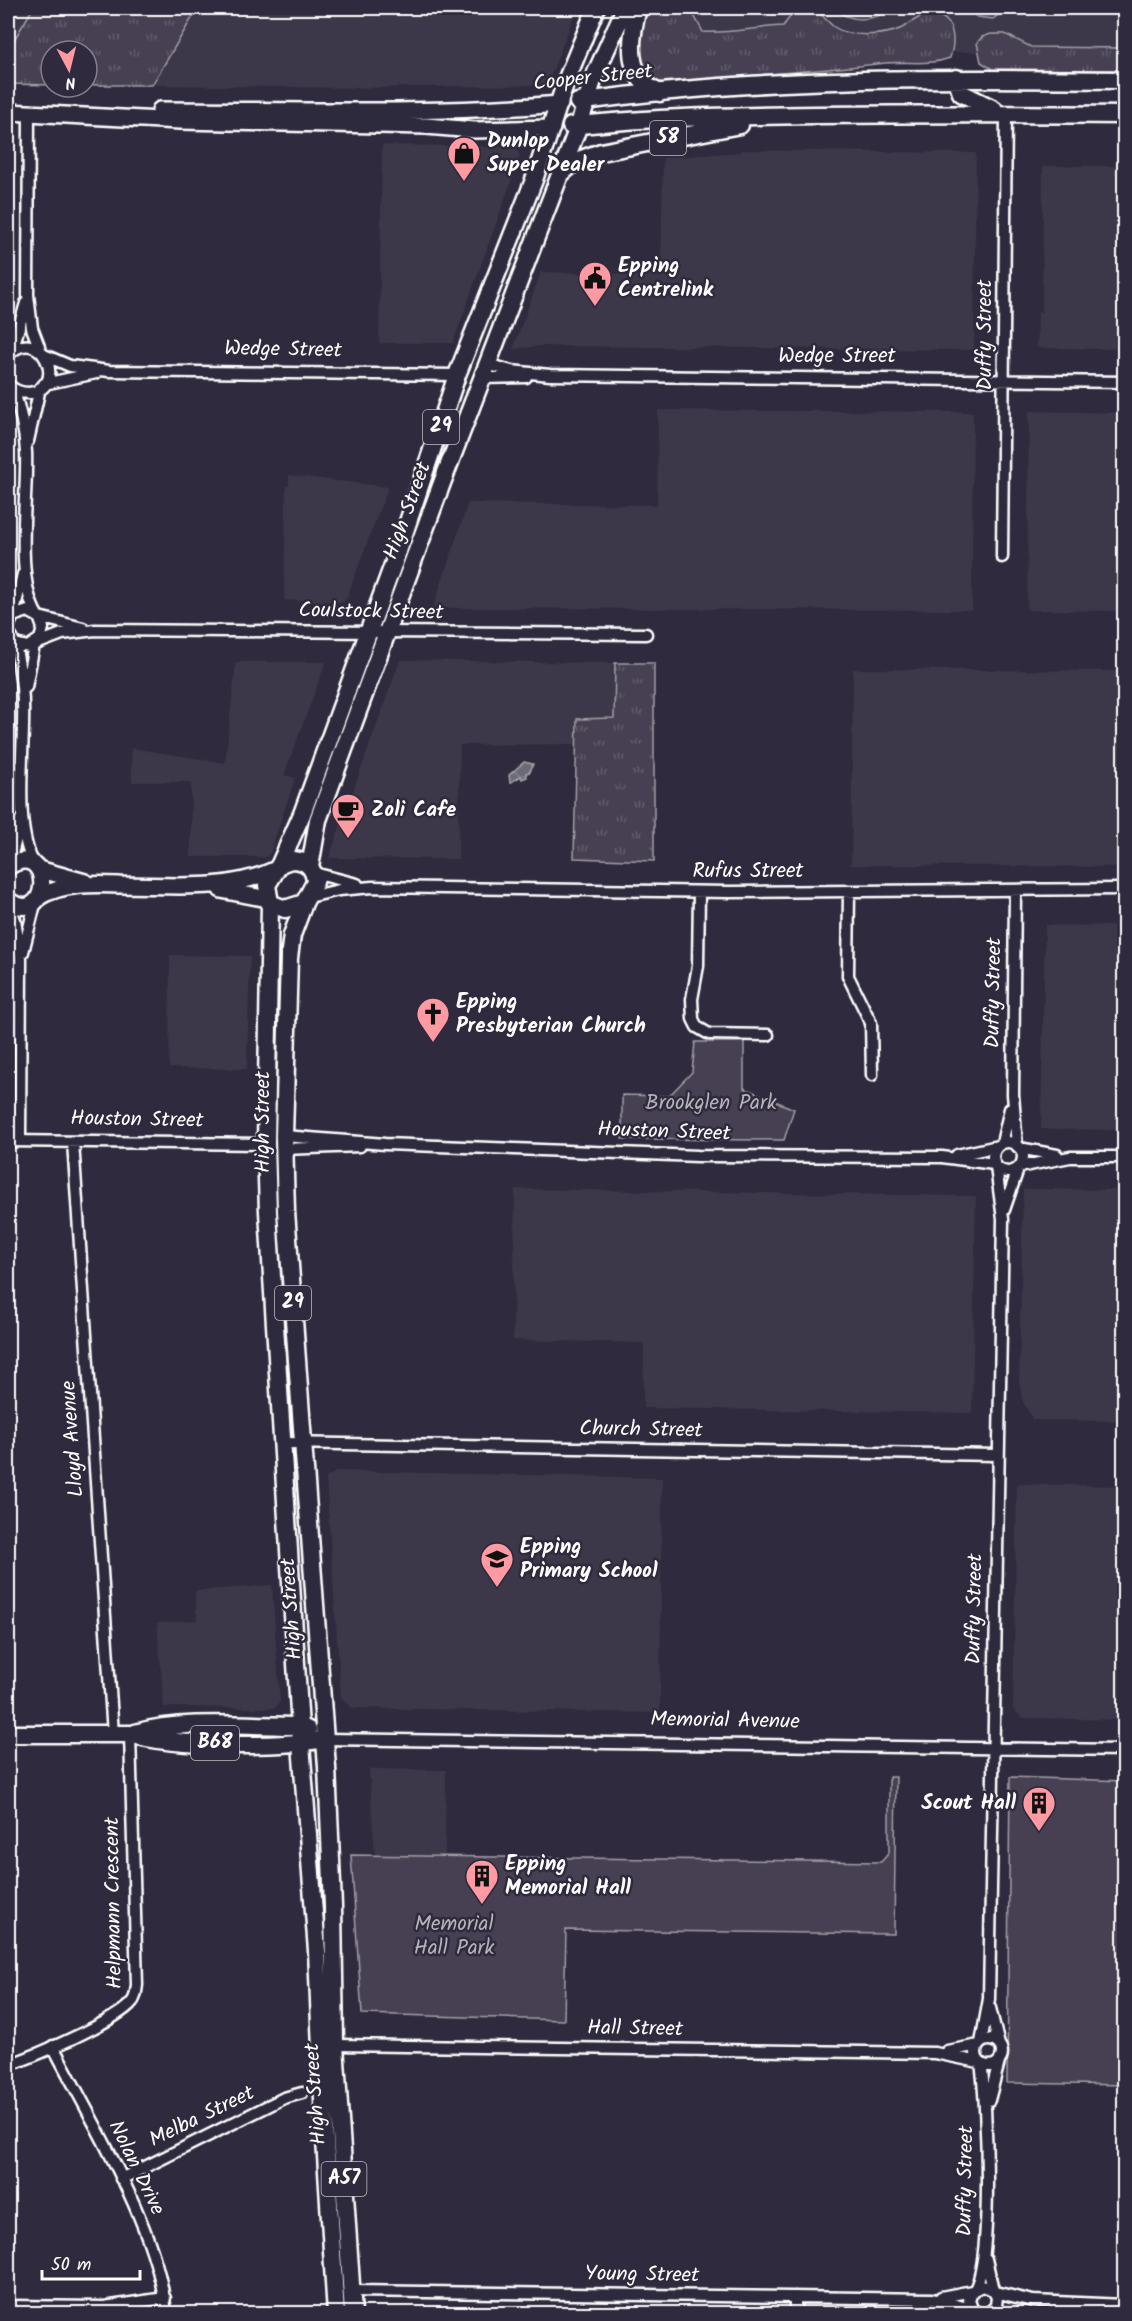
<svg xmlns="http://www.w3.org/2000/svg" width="1132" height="2321" viewBox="0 0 1132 2321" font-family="Kalam,sans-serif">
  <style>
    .built { fill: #3c3749 }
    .grass { fill: url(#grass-tufts); stroke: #a2a0a8; stroke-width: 1.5 }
    .park { fill: #464152; stroke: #a2a0a8; stroke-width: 1.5 }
    .water { fill: url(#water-waves); stroke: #a7a6ad; stroke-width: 1.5 }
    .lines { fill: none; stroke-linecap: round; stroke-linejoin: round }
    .street-casing { stroke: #fff; stroke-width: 15 }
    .secondary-casing { stroke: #fff; stroke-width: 20 }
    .primary-casing { stroke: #fff; stroke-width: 21 }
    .street { stroke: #2f2a3d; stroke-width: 10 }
    .secondary { stroke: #2f2a3d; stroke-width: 15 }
    .primary { stroke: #2f2a3d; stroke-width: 16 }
    .labels { text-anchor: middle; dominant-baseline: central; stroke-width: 5; stroke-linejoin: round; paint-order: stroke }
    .shield { fill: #2f2a3d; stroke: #c1bfc5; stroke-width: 1.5 }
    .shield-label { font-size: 20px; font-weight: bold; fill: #fff }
    .street-label { font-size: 21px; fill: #fff; stroke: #2f2a3d }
    .poi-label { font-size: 21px; font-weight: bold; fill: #fff; stroke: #2f2a3d; text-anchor: start }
    .park-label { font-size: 21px; fill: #b5b3ba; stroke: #2f2a3d }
  </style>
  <defs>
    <pattern id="grass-tufts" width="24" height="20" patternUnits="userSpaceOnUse" patternTransform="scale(1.5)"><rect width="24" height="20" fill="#464152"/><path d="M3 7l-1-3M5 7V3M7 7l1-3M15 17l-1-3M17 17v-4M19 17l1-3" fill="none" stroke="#625e6c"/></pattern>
    <pattern id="water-waves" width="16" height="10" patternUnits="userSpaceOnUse" patternTransform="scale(1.5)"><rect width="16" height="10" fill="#6d6a77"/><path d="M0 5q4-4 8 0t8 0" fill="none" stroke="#83808b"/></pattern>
  </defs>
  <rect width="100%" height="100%" fill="#2f2a3d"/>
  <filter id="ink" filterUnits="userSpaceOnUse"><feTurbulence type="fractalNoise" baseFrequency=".0167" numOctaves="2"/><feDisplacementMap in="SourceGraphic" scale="12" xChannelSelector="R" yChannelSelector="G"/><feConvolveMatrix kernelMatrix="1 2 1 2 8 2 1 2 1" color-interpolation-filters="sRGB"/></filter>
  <g filter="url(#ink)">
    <!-- built -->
    <path class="built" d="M8 8H33L8 50Z
      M198 8H577L547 85 356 88 152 85Z
      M657 8H1124V52H688Z
      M382 145 516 147 520 157 453 343H379Z
      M741 150 976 153 974 350 541 346 513 349 541 272 661 275 663 158 740 152Z
      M1043 166H1124V349L1037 348 1038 312H1042Z
      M658 410 973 412 972 610 433 608 468 503 657 505Z
      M1029 411 1124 413V611L1027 610Z
      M289 475 388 487 347 597 343 602 284 600 286 486H289Z
      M400 660 615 663V718L577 719V744L460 745 458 859 329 858Z
      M236 662H326L284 775 295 778 270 853 266 857H191V782H132L131 748 225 763Z
      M853 669 1124 671V867L851 865Z
      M1045 925 1124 926V1130L1041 1129Z
      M170 955 250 956 247 1069 169 1068Z
      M515 1189 976 1196 972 1413 643 1408 644 1343 513 1340Z
      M1023 1189 1124 1190V1421L1033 1420 1022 1400 1019 1380Z
      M337 1471 662 1478 660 1713 351 1708 341 1697 326 1478Z
      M1017 1484 1124 1486V1720L1022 1718 1013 1709Z
      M272 1585 280 1702 275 1708 164 1707 157 1623 197 1620 195 1591Z
      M369 1769 446 1770 445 1855H375Z"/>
    <!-- grass -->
    <path class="grass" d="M33 8H198L152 85H87V51H51V85L8 84V50Z
      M642 8H690L703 32C725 34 759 27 783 26L790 17V8H814C821 14 827 21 834 27 850 38 886 36 902 28 913 22 923 12 936 15 956 20 955 44 950 58 929 66 908 61 886 63 811 72 735 76 660 83L645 79 638 64Z
      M834 8H893C875 21 851 24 834 8Z
      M966 8H989L997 16 993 19 977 17Z
      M991 34H1005L1031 47 1124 48V70L992 69 981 62 977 43 982 37Z
      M615 663H654V861L574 858 577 719 614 718Z"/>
    <!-- park -->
    <path class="park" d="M695 1042H744V1088L794 1109 784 1140 622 1139V1095L669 1096 692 1072Z
      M889 1777H896L894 1934 566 1930 564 2020 362 2014 351 1855 881 1862 889 1853Z
      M1010 1777 1124 1781V2085L1007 2083Z"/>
    <!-- water -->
    <path class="water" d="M524 762 533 764 530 772 526 773 527 777 522 779 521 776 510 783 509 775Z"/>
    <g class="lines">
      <defs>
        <path id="street" d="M29 112 28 295 32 328 41 352
          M12 351 26 303
          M8 355C41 321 70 389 29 393 20 393 13 390 8 384
          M44 355 70 366 109 371 457 375
          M487 364 511 371 550 375 1124 382
          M481 378 526 377
          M44 384 96 373
          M13 389C20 409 25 430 26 452 28 496 14 577 37 615
          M28 441 40 388
          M1002 557 1006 113
          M13 616 23 574
          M39 617 83 628
          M8 627 13 616 28 611 39 617 43 628 40 639 28 647 15 644 8 631
          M15 644C19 664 23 684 23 704 25 751 12 826 35 866
          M36 644 62 634 95 630 646 634
          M26 687 34 645
          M9 866 21 819
          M314 873 357 884
          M699 892 698 966 692 999 693 1019 697 1027 709 1034 768 1035
          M849 892 848 976 871 1023 872 1075
          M1015 892 1013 1094 1017 1146
          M309 897 339 890 372 887 729 892 1124 889
          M8 901 15 920 21 959 20 1141
          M23 952 36 900
          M284 1136 385 1144 698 1156 942 1157 994 1164
          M8 1141 266 1144
          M73 1142 113 1734
          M993 1157a15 15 0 1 1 30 0a15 15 0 1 1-30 0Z
          M1002 1143 1010 1109
          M1019 1148 1057 1155
          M284 1149 360 1146
          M957 1155 998 1146
          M1019 1167 1070 1157H1124
          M1004 1210 1018 1169
          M284 1443 997 1455
          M325 1739 1124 1750
          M990 2008 999 2045
          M976 2053a13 13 0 1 1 26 0a13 13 0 1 1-26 0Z
          M981 2043 989 1999 1003 1219 996 1167
          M335 2045 935 2053 979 2062
          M53 2046C92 2122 159 2230 166 2314
          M947 2051 979 2045
          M8 2065C33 2057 117 2021 132 2002 136 1998 136 1991 137 1985L130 1734
          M989 2100 999 2062
          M121 2179 284 2098 302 2093
          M986 2259 993 2290
          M975 2289C993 2257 987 2103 981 2063
          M352 2291 932 2299 972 2309
          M995 2292 1033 2301 1124 2305
          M941 2297 972 2291
          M8 2306 104 2307 165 2298
          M795 2314V2297
          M980 2314 972 2309 969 2300 972 2291 982 2286 993 2290 997 2297 996 2306 987 2314"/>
        <path id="secondary" d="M160 110C293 110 427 115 560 104
          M8 112 180 121 426 126 474 130 552 128
          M8 867C54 837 52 931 8 900
          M38 869 85 882
          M221 890 268 899
          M39 897C63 883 93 884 120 885 172 885 226 892 274 870"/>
        <path id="primary" d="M638 8C630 39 624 79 660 93
          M956 78 961 93 994 109
          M578 102C759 76 942 78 1124 80
          M571 126C652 117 734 116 816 115 919 114 1021 114 1124 115
          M562 173 576 161 601 152 740 125
          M291 860C306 860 314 867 315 882L304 903 285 909 270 903 267 885 280 864Z
          M280 864 302 814 402 540 457 375 534 180 566 81 596 8
          M310 867 318 820 442 483 579 125 594 77 625 8
          M270 903 266 1144 268 1212 301 1744 317 1951 324 2124 336 2314
          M304 903 292 935 289 958 284 1136 286 1211 327 1767 333 1906 335 2045 353 2314
          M135 1733C183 1719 249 1726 300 1726L308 1730
          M8 1734H130C174 1747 279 1748 325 1739"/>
      </defs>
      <!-- street casing -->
      <use href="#street" class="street-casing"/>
      <!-- secondary casing -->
      <use href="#secondary" class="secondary-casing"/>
      <!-- primary casing -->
      <use href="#primary" class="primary-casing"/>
      <!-- street -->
      <use href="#street" class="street"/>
      <!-- secondary -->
      <use href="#secondary" class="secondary"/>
      <!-- primary -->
      <use href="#primary" class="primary"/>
    </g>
  </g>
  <!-- icons -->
  <defs>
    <symbol id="shop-pin" viewBox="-11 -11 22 30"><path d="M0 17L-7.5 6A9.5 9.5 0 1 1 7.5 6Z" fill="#ff9aa2" stroke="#2f2a3d"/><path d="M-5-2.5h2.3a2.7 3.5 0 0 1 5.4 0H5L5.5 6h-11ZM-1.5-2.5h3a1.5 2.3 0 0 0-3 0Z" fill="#111"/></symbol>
    <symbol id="civic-pin" viewBox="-11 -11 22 30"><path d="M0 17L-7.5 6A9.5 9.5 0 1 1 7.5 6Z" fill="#ff9aa2" stroke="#2f2a3d"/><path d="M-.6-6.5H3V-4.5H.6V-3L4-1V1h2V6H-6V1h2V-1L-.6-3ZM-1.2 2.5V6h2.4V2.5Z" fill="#111"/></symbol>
    <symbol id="cafe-pin" viewBox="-11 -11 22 30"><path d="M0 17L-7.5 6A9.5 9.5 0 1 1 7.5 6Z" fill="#ff9aa2" stroke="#2f2a3d"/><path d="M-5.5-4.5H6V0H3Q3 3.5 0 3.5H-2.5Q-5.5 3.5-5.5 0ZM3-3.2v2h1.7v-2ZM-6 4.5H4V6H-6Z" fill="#111"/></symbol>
    <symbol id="church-pin" viewBox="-11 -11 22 30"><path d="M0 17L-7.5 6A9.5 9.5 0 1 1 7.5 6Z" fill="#ff9aa2" stroke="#2f2a3d"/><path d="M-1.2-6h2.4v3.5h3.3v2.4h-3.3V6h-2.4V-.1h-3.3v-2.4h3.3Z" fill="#111"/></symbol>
    <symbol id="school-pin" viewBox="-11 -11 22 30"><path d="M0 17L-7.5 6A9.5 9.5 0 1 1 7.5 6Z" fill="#ff9aa2" stroke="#2f2a3d"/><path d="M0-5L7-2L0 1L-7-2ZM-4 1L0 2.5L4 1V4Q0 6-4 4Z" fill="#111"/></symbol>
    <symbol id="building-pin" viewBox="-11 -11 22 30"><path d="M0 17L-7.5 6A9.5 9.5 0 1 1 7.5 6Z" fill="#ff9aa2" stroke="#2f2a3d"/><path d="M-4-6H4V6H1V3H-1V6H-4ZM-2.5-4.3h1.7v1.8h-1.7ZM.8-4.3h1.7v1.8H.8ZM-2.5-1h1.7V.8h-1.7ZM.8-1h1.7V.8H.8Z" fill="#111"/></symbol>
  </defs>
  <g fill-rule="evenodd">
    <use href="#shop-pin" x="445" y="134" width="38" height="52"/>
    <use href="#civic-pin" x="576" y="259" width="38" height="52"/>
    <use href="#cafe-pin" x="329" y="791" width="38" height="52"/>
    <use href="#church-pin" x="414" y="995" width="38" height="52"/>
    <use href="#school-pin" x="478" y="1540" width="38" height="52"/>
    <use href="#building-pin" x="1020" y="1784" width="38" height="52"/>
    <use href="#building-pin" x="463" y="1857" width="38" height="52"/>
  </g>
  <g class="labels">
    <!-- shield labels -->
    <g class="shield">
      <rect x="650" y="121" width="36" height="34" rx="4.5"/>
      <rect x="423" y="410" width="36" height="34" rx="4.5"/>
      <rect x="275" y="1286" width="36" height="34" rx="4.5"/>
      <rect x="191" y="1726" width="48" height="34" rx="4.5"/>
      <rect x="321.5" y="2162" width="45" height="34" rx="4.5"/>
    </g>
    <g class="shield-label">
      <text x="668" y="138">58</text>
      <text x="441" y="427">29</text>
      <text x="293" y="1303">29</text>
      <text x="215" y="1743">B68</text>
      <text x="344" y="2179">A57</text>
    </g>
    <!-- street labels -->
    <g class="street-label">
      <text transform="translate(593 78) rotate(-6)">Cooper Street</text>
      <text transform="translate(985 335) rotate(-90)">Duffy Street</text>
      <text transform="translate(283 350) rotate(1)">Wedge Street</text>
      <text x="837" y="356">Wedge Street</text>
      <text transform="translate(408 511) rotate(-70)">High Street</text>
      <text transform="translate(371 612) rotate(1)">Coulstock Street</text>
      <text x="748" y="871">Rufus Street</text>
      <text transform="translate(994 993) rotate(-89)">Duffy Street</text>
      <text transform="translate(137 1120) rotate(1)">Houston Street</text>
      <text transform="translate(263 1122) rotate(-90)">High Street</text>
      <text transform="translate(664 1132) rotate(2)">Houston Street</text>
      <text transform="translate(641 1430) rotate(1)">Church Street</text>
      <text transform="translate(73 1439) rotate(-94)">Lloyd Avenue</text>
      <text transform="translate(292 1609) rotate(-94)">High Street</text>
      <text transform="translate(975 1609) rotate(-89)">Duffy Street</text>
      <text transform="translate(725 1721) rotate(1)">Memorial Avenue</text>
      <text transform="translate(114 1903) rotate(-91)">Helpmann Crescent</text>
      <text transform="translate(635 2029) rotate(1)">Hall Street</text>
      <text transform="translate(316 2094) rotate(-94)">High Street</text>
      <text transform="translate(202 2117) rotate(-26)">Melba Street</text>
      <text transform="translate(136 2168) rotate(64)">Nolan Drive</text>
      <text transform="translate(966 2181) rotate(-89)">Duffy Street</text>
      <text transform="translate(642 2275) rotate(1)">Young Street</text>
    </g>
    <!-- poi labels -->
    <g class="poi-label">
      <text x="487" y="141">Dunlop<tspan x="487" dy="24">Super Dealer</tspan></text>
      <text x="618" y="266">Epping<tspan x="618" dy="24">Centrelink</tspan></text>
      <text x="371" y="810">Zoli Cafe</text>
      <text x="456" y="1002">Epping<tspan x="456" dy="24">Presbyterian Church</tspan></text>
      <text x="520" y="1547">Epping<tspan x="520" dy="24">Primary School</tspan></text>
      <text x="1016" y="1803" text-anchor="end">Scout Hall</text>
      <text x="505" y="1864">Epping<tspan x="505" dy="24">Memorial Hall</tspan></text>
    </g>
    <!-- park labels -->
    <g class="park-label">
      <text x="711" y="1103">Brookglen Park</text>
      <text x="454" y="1924">Memorial<tspan x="454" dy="24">Hall Park</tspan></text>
    </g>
  </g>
  <!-- margin -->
  <rect width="1132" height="2321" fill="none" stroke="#2f2a3d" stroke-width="30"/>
  <rect x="15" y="15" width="1102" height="2291" fill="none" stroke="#fff" stroke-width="2" filter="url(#ink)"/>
  <!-- north arrow -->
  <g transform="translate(69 69) rotate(173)"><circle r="28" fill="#2f2a3d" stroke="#827f8b" stroke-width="1.5"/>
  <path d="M0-4.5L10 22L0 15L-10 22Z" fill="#ff9aa2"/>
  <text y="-9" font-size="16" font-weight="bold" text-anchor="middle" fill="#ffffff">N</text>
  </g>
  <!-- scale -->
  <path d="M42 2270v9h98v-9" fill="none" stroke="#ffffff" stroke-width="3"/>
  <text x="51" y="2270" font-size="18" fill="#ffffff" stroke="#2f2a3d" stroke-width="4.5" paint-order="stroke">50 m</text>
</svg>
